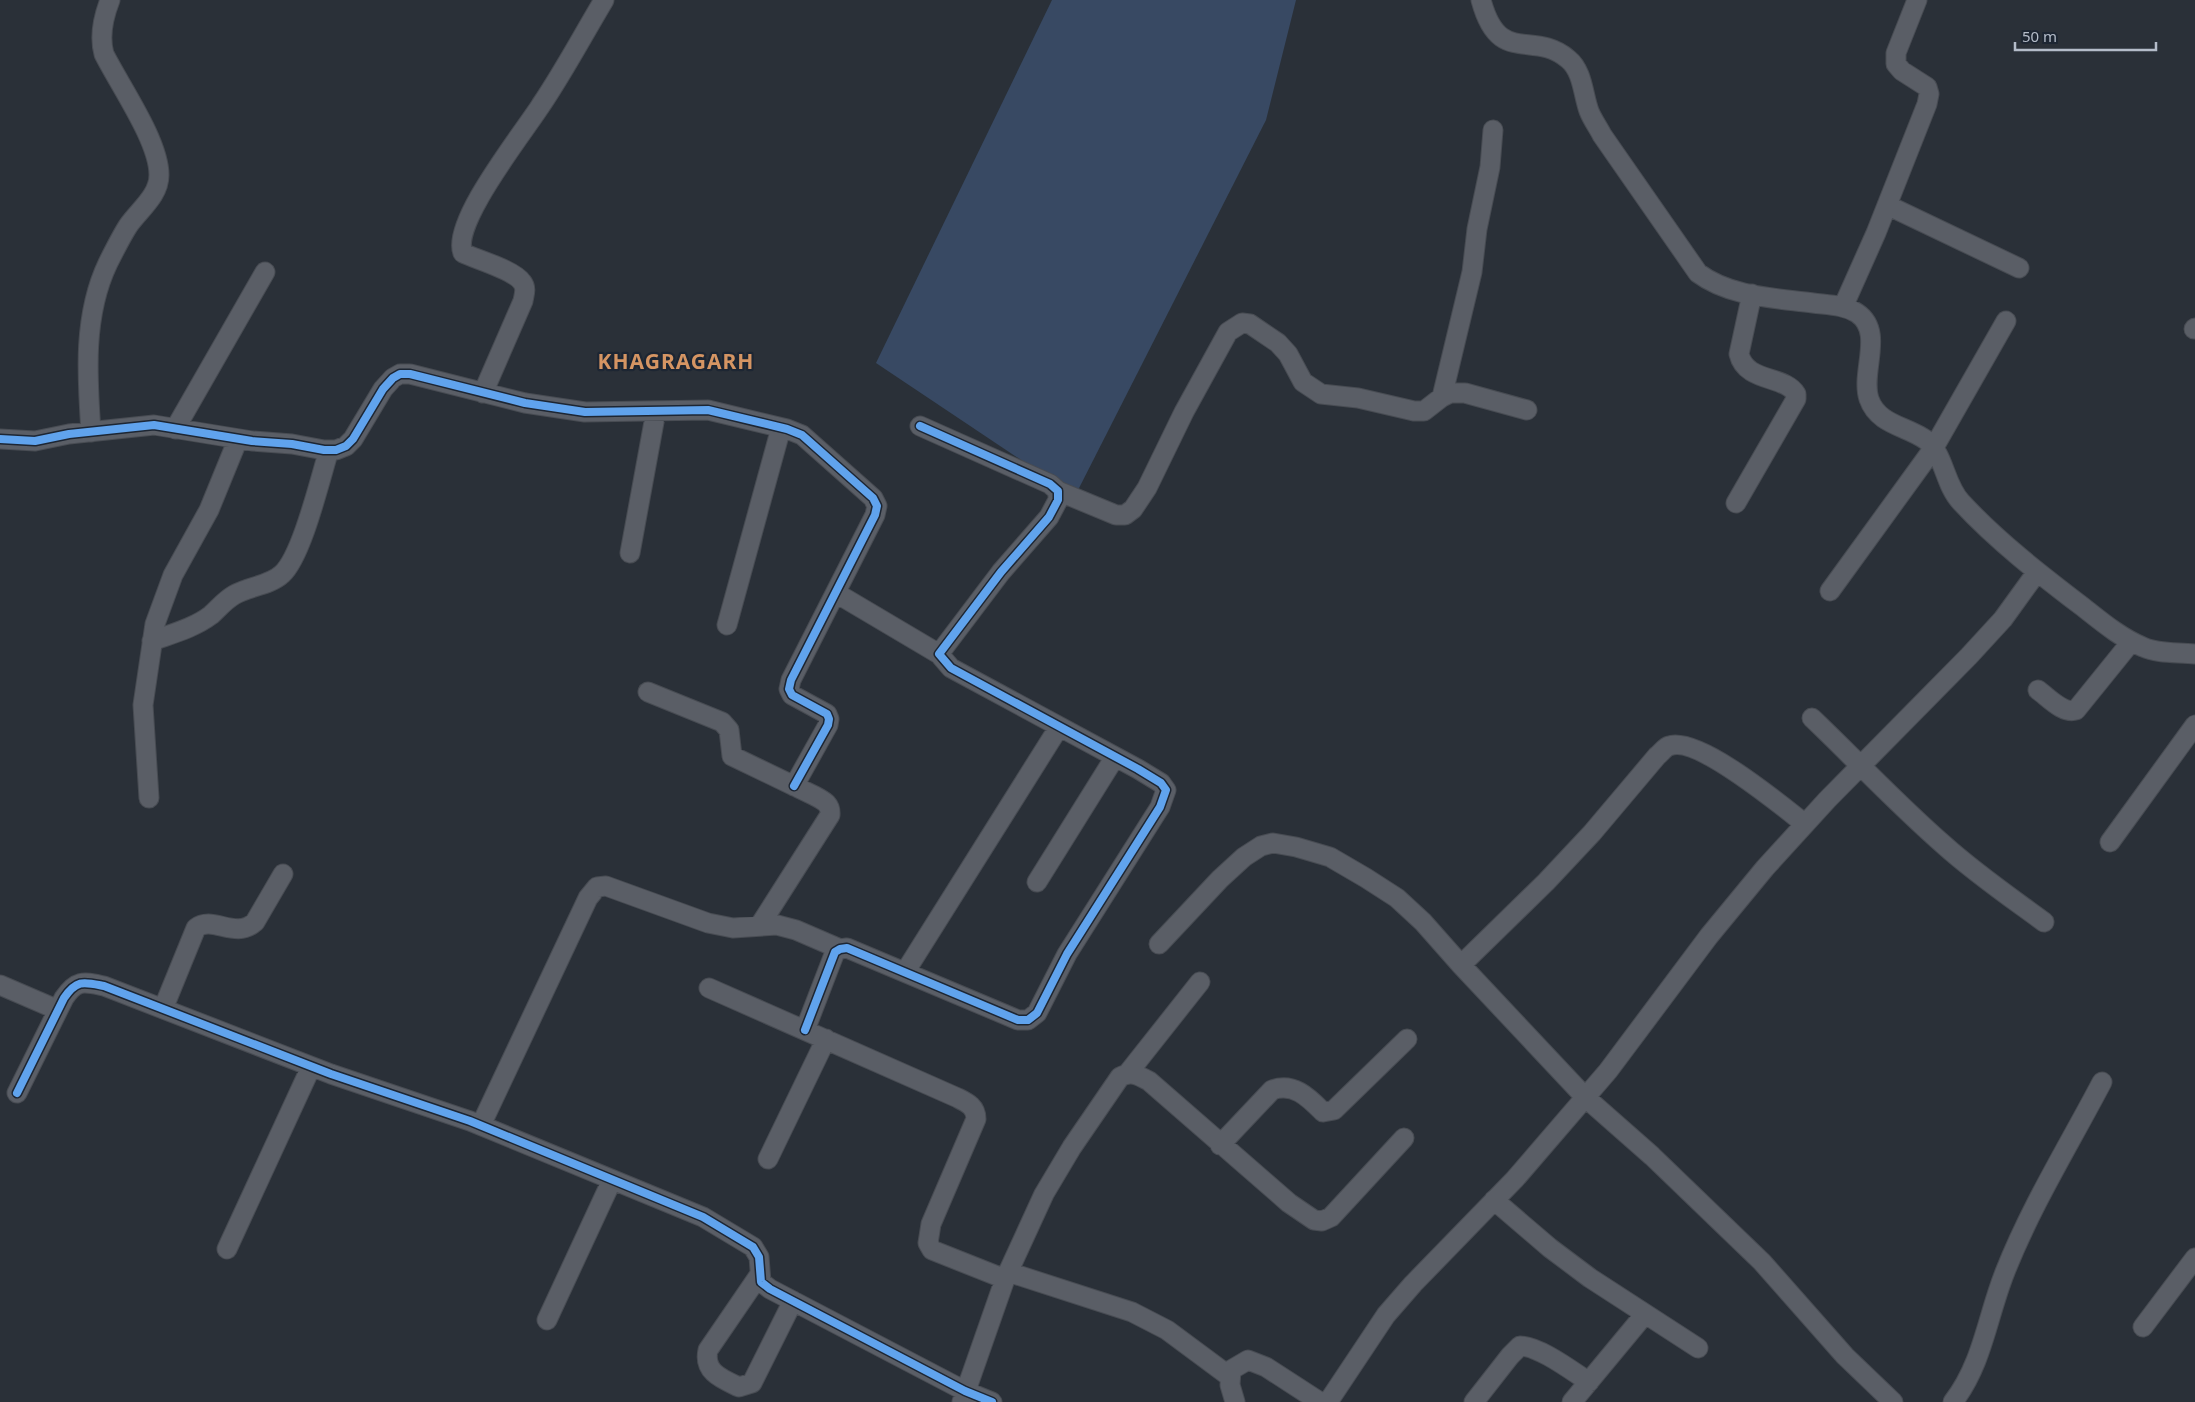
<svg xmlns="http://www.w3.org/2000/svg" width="2195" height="1402" viewBox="0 0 2195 1402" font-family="'Noto Sans',sans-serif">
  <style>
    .water { fill: #384963 }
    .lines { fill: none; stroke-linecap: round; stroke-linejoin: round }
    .minor-casing { stroke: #484c53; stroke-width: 21 }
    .minor { stroke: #5a5e66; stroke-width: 19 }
    .cycleway-casing { stroke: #1d2633; stroke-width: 11 }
    .cycleway { stroke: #60a3ed; stroke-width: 8 }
    .labels { text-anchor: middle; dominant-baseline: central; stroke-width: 4.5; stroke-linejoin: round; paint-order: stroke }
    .district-label { font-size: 21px; font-weight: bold; letter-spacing: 1px; fill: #d59563; stroke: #1d2633 }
  </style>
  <rect width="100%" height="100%" fill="#2a3038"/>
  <!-- water -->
  <path class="water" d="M1052 0H1296L1266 120 1075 496 876 363Z"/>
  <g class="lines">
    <defs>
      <path id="minor" d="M1481 0C1499 67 1532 29 1568 59 1583 71 1583 95 1589 111 1592 119 1598 127 1602 135L1698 273C1730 297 1775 298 1813 303 1828 305 1844 305 1857 313 1885 332 1860 372 1869 399 1878 425 1907 426 1926 440 1945 455 1944 484 1961 502 1997 541 2041 575 2083 607 2102 622 2121 638 2143 647 2158 654 2178 652 2195 654
        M1887 205 2019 268
        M1843 307 1876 233 1927 104 1929 94 1927 87 1902 71 1896 64V53L1917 0
        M2194 329 2195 328
        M483 393 523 301C524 295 527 288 522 282 514 270 478 260 463 253 450 224 524 132 541 105 564 71 583 35 604 0
        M1442 397 1472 272 1477 229 1490 167 1493 130
        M175 429 265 272
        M91 432C87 375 83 315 108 263 114 251 121 237 128 226 139 210 159 196 159 175 159 141 120 86 104 54 99 36 103 18 110 0
        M0 439 35 441 69 434 154 425 252 441 292 444 324 450H336L346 446 353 439 383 389 393 378 400 374H410L525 403 585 412 708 410 787 429 802 435 873 498 877 506 875 515 791 680 789 689 792 695 827 714 829 719 828 725 794 786
        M1058 491 1116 515H1125L1133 509 1147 488 1184 412 1228 332 1242 323 1250 324 1278 343 1288 354 1303 382 1321 394 1358 398 1414 411H1424L1442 397 1450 393H1465L1527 410
        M1736 503 1796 399V394C1785 375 1746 383 1739 354L1752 294
        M630 553 656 411
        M1830 591 1933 449 2006 321
        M836 593 939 654
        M727 625 781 428
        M152 641C171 634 194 628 211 615 219 608 224 601 234 595 249 586 269 586 282 574 302 556 320 479 329 450
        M2038 690C2049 698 2063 714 2076 710L2131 642
        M648 692 722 722 729 730 732 756 815 796C824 801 831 804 830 815L760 925
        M1812 718C1856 760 1898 805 1944 845 1975 873 2010 897 2044 922
        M149 798 143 705 155 624 173 575 209 510 238 439
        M2110 842 2195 725
        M1037 882 1115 757
        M1159 944 1220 879 1244 857 1261 846 1273 843 1296 847 1330 857 1366 878 1397 898 1423 922 1461 965 1585 1097 1652 1156 1762 1262 1845 1356 1893 1402
        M1461 965 1546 882 1592 833 1657 756C1661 753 1665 747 1669 746 1697 735 1782 806 1805 824
        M905 972 1059 727
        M0 985 58 1010
        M709 988 958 1098C968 1103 976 1107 976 1119L931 1224 928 1243 932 1250 1005 1279
        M163 1009 196 928C213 915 235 940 255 922L283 874
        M805 1030 835 952 840 949 847 948 1018 1020H1028L1037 1013 1067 954 1160 807 1166 790 1161 783 1138 769 951 668 939 654 1001 572 1049 517 1058 500V491L1050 484 920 426
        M1128 1073 1200 982
        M17 1093 64 998C77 979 84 982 104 986L331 1074 470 1121 703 1217 753 1247 759 1257 761 1282 770 1289 965 1391 992 1402
        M481 1125 588 898 597 887 606 886 708 923 733 928 777 925 796 930 840 949
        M1220 1145 1272 1090C1294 1082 1309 1098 1323 1112L1334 1110 1407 1039
        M768 1159 826 1039
        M1494 1200 1550 1248 1590 1278 1698 1348
        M227 1249 311 1067
        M1008 1272 1132 1312 1167 1330 1229 1376
        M760 1274 708 1350C703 1372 722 1379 739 1387L752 1383 793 1301
        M547 1320 612 1180
        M2143 1327 2195 1258
        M962 1402 1005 1279 1044 1194 1072 1147 1120 1077C1131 1071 1138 1075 1149 1081L1289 1203 1314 1220 1322 1221 1331 1217 1404 1138
        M1235 1402 1230 1385 1231 1370 1248 1360 1266 1367 1320 1402
        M1328 1402 1386 1315 1413 1284 1515 1179 1608 1071 1709 936 1765 868 1827 800 1969 656 2003 619 2037 572
        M1474 1402 1510 1356 1520 1346C1539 1346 1572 1371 1589 1382
        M1572 1402 1645 1314
        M1953 1402C1983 1363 1987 1317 2005 1272 2031 1206 2069 1145 2102 1082"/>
    </defs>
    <!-- minor casing -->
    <use href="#minor" class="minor-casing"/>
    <!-- minor -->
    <use href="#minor" class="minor"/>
    <defs>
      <path id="cycleway" d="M0 439 35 441 69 434 154 425 252 441 292 444 324 450H336L346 446 353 439 383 389 393 378 400 374H410L525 403 585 412 708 410 787 429 802 435 873 498 877 506 875 515 791 680 789 689 792 695 827 714 829 719 828 725 794 786
        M805 1030 835 952 840 949 847 948 1018 1020H1028L1037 1013 1067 954 1160 807 1166 790 1161 783 1138 769 951 668 939 654 1001 572 1049 517 1058 500V491L1050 484 920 426
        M17 1093 64 998C77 979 84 982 104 986L331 1074 470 1121 703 1217 753 1247 759 1257 761 1282 770 1289 965 1391 992 1402"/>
    </defs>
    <!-- cycleway casing -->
    <use href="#cycleway" class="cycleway-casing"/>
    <!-- cycleway -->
    <use href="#cycleway" class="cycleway"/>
  </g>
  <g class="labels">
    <!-- district labels -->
    <g class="district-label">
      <text x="676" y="361">KHAGRAGARH</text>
    </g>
  </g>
  <!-- scale -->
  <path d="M2015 42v8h141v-8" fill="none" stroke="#b4bcc9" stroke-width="2.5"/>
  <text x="2022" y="42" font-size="15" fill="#b4bcc9" stroke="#1d2633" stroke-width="4" paint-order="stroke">50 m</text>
</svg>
